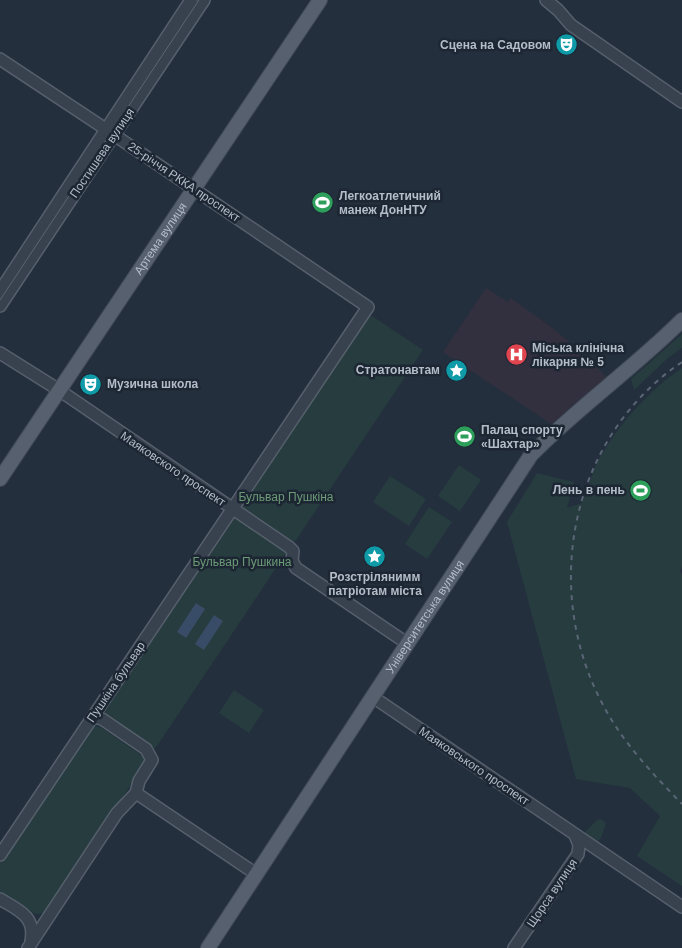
<svg xmlns="http://www.w3.org/2000/svg" width="682" height="948" viewBox="0 0 682 948" font-family="Arial,sans-serif">
  <style>
    .medical { fill: #32303f }
    .green { fill: #263c3f }
    .water { fill: #394c67 }
    .lines { fill: none; stroke-linecap: round; stroke-linejoin: round }
    .minor-casing { stroke: #565f6c; stroke-width: 14 }
    .major-casing { stroke: #414a57; stroke-width: 16 }
    .minor { stroke: #38414e; stroke-width: 11 }
    .major { stroke: #56606e; stroke-width: 14 }
    .tram { stroke: #5a6575; stroke-width: 1 }
    .rail { stroke: #5a6575; stroke-width: 2; stroke-dasharray: 5 5; stroke-linecap: butt }
    .labels { text-anchor: middle; dominant-baseline: central; stroke-width: 5; stroke-linejoin: round; paint-order: stroke }
    .poi-label { font-size: 12px; font-weight: bold; fill: #b4bcc9; stroke: #1d2633; text-anchor: start }
    .street-label { font-size: 12px; fill: #b4bcc9; stroke: #1d2633 }
    .park-label { font-size: 12px; fill: #6b9a76; stroke: #1d2633 }
  </style>
  <rect width="100%" height="100%" fill="#242f3e"/>
  <!-- medical -->
  <path class="medical" d="M486 288 508 302 511 298 554 329 588 358 606 377 551 424 443 352Z"/>
  <!-- green -->
  <path class="green" d="M372 316 423 350 296 540 292 542 244 511 242 503 369 317Z
    M682 334V348L668 358 634 390 631 379Z
    M682 368V567L680 571 682 575V886L637 856 660 816 630 788 576 779 507 522 537 473 574 482 567 508 582 503C588 489 592 473 599 459 620 423 648 391 682 368Z
    M459 465 481 480 460 511 438 496Z
    M390 476 426 499 409 526 373 502Z
    M429 507 452 522 427 559 405 544Z
    M235 518 285 550 286 553 157 746 155 748H151L103 714 104 710Z
    M234 690 264 710 249 733 219 713Z
    M95 726 100 727 144 757 145 763 46 913 35 914 0 891V863L90 728Z
    M598 819 603 820 606 824 601 838 597 842 586 836 585 832Z"/>
  <!-- water -->
  <path class="water" d="M196 603 205 609 186 638 177 632Z
    M214 615 223 621 204 650 195 644Z"/>
  <g class="lines">
    <defs>
      <path id="minor" d="M546 0 558 10 571 25 682 102
        M0 59 98 124 368 307 0 855
        M0 291 191 0
        M0 306 204 0
        M0 353 59 390 289 547 293 551 292 561 296 568 408 644
        M373 697 682 907
        M136 793 256 874
        M0 899C18 910 36 916 31 941
        M28 948 117 813 136 793 139 781 152 760 146 749 102 719 93 717
        M514 948 578 854 579 845 575 835"/>
      <g id="major">
        <path id="s1" d="M0 479 320 0"/>
        <path id="s2" d="M208 948 531 455C578 407 634 368 682 320"/>
      </g>
    </defs>
    <!-- minor casing -->
    <use href="#minor" class="minor-casing"/>
    <!-- major casing -->
    <use href="#major" class="major-casing"/>
    <!-- minor -->
    <use href="#minor" class="minor"/>
    <!-- major -->
    <use href="#major" class="major"/>
    <!-- tram -->
    <path class="tram" d="M0 300 199 0"/>
    <!-- rail -->
    <path class="rail" d="M682 362C571 437 541 587 602 703 622 742 652 773 682 804"/>
  </g>
  <!-- icons -->
  <defs>
    <symbol id="theatre-disc" viewBox="-11 -11 22 22"><circle r="9.5" fill="#0f9aa8" stroke="#1d2633"/><path d="M-5-5.5Q0-4 5-5.5V0Q5 5 0 6Q-5 5-5 0ZM-3.3-2.5H-1v1.5H-3.3ZM1-2.5H3.3v1.5H1ZM-2.8 1Q0 5.5 2.8 1Z" fill="#fff"/></symbol>
    <symbol id="stadium-disc" viewBox="-11 -11 22 22"><circle r="9.5" fill="#2e9e5b" stroke="#1d2633"/><path d="M0-5a6.5 5 0 1 0 0 10a6.5 5 0 1 0 0-10ZM-3.5-1.8h7v3.6h-7Z" fill="#fff"/></symbol>
    <symbol id="hospital-disc" viewBox="-11 -11 22 22"><circle r="9.5" fill="#e0444e" stroke="#1d2633"/><path d="M-5-5h3v3.5h4V-5h3V5h-3V1.5h-4V5h-3Z" fill="#fff"/></symbol>
    <symbol id="sight-disc" viewBox="-11 -11 22 22"><circle r="9.5" fill="#0f9aa8" stroke="#1d2633"/><path d="M0-6L1.8-2.2L6-1.7L2.9 1.2L3.7 5.4L0 3.3L-3.7 5.4L-2.9 1.2L-6-1.7L-1.8-2.2Z" fill="#fff"/></symbol>
  </defs>
  <g fill-rule="evenodd">
    <use href="#theatre-disc" x="554" y="32" width="25" height="25"/>
    <use href="#stadium-disc" x="310" y="190" width="25" height="25"/>
    <use href="#hospital-disc" x="504" y="342" width="25" height="25"/>
    <use href="#sight-disc" x="444" y="358" width="25" height="25"/>
    <use href="#theatre-disc" x="78" y="372" width="25" height="25"/>
    <use href="#stadium-disc" x="452" y="424" width="25" height="25"/>
    <use href="#stadium-disc" x="628" y="478" width="25" height="25"/>
    <use href="#sight-disc" x="362" y="544" width="25" height="25"/>
  </g>
  <g class="labels">
    <!-- poi labels -->
    <g class="poi-label">
      <text x="551" y="45" text-anchor="end">Сцена на Садовом</text>
      <text x="339" y="196">Легкоатлетичний<tspan x="339" dy="14">манеж ДонНТУ</tspan></text>
      <text x="532" y="348">Міська клінічна<tspan x="532" dy="14">лікарня № 5</tspan></text>
      <text x="440" y="370" text-anchor="end">Стратонавтам</text>
      <text x="107" y="384">Музична школа</text>
      <text x="481" y="430">Палац спорту<tspan x="481" dy="14">«Шахтар»</tspan></text>
      <text x="625" y="490" text-anchor="end">Лень в пень</text>
      <text x="375" y="577" text-anchor="middle">Розстрілянимм<tspan x="375" dy="14">патріотам міста</tspan></text>
    </g>
    <!-- street labels -->
    <g class="street-label">
      <text transform="translate(102 153) rotate(-56)">Постишева вулиця</text>
      <text transform="translate(184 182) rotate(34)">25-річчя РККА проспект</text>
      <text stroke="none"><textPath href="#s1" startOffset="289">Артема вулиця</textPath></text>
      <text transform="translate(173 469) rotate(34)">Маяковского проспект</text>
      <text stroke="none"><textPath href="#s2" startOffset="396">Університетська вулиця</textPath></text>
      <text transform="translate(116 682) rotate(-56)">Пушкіна бульвар</text>
      <text transform="translate(474 766) rotate(34)">Маяковського проспект</text>
      <text transform="translate(552 893) rotate(-56)">Щорса вулиця</text>
    </g>
    <!-- park labels -->
    <g class="park-label">
      <text x="286" y="497">Бульвар Пушкіна</text>
      <text x="242" y="562">Бульвар Пушкина</text>
    </g>
  </g>
</svg>
